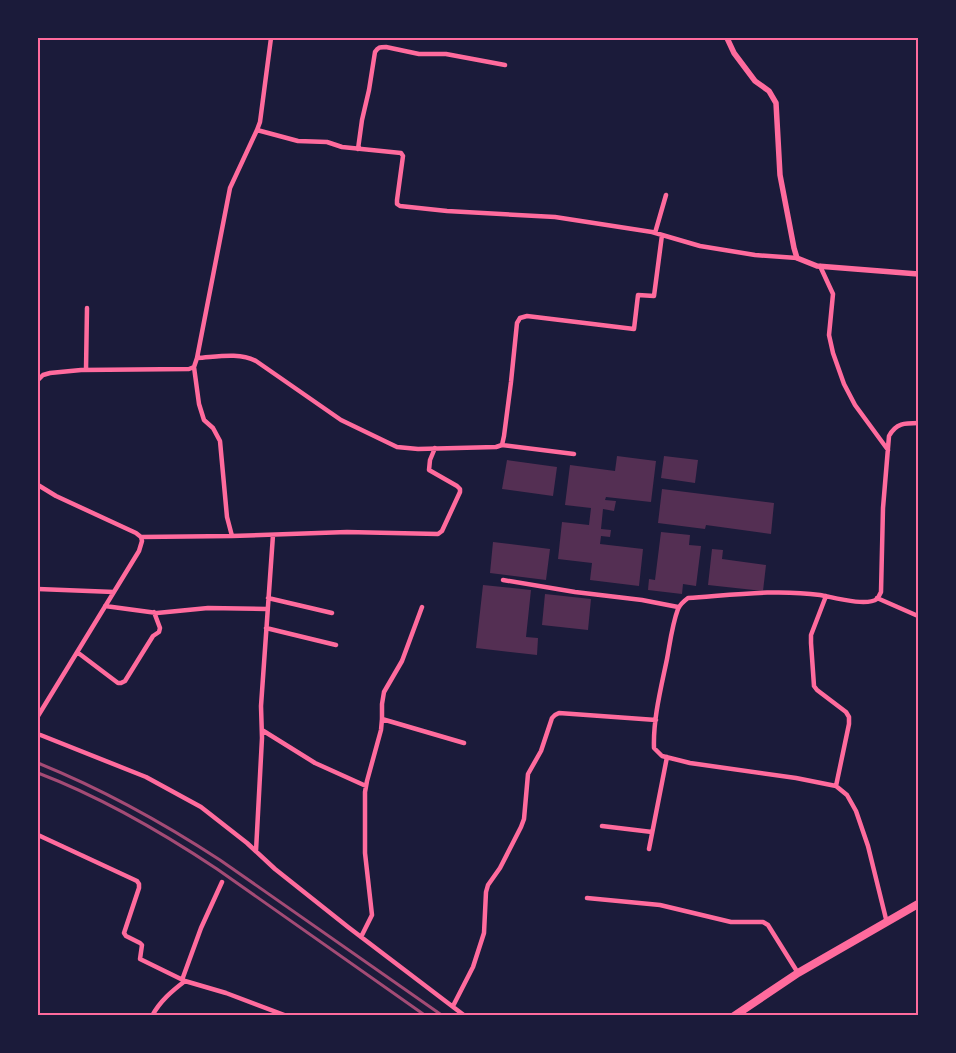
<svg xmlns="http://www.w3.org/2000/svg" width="956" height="1053" viewBox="0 0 956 1053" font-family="Mulish,sans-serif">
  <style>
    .building { fill: #542f53 }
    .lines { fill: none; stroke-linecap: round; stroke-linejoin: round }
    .minor { stroke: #ff6b9d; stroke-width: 4.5 }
    .tertiary { stroke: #ff6b9d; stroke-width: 5.5 }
    .trunk { stroke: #ff6b9d; stroke-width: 8 }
    .rail { stroke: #a44b75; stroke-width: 3 }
    .neatline { fill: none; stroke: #ff6b9d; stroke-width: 2 }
  </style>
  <rect width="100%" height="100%" fill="#1b1b3a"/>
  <!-- building -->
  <path class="building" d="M617 456 656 461 651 502 606 497 605 500 616 501 614 511 603 509 601 529 611 530 610 537 601 536 600 544 643 549 639 586 590 580 592 563 558 559 562 522 589 525 591 508 565 505 570 465 615 471Z
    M664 456 698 460 695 483 661 478Z
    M507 460 557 467 553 496 502 489Z
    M662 489 774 503 771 534 706 525 705 529 658 523Z
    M661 532 690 535 689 545 701 546 696 586 683 584 682 594 648 590 649 579 655 580Z
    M493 542 550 549 546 580 490 573Z
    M712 549 723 550 722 559 766 565 763 591 708 585Z
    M483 585 531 590 526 637 538 638 537 655 476 648Z
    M545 594 591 599 588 630 542 625Z"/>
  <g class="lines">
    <!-- minor -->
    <path class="minor" d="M257 130 298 141 327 142 342 147 401 153 403 156 397 200V204L400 206 447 211 555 217 652 232 700 246 755 255 797 258
      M358 149 362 120 369 90 375 52C378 47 380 47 386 47L419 54H446L505 65
      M655 233 666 195
      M820 266 833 294 829 335 833 353 844 384 855 405 888 450
      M197 358C216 357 239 352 256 361L341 420 397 447 418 449 496 447 502 445 504 436 511 382 517 323 520 318 527 316 634 329 638 295 654 296 662 235
      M194 367 199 404 204 420 213 428 220 441 227 517 232 536
      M86 370 87 308
      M38 380 43 375 50 373 81 370 189 369 194 367 197 358 230 188 257 130 260 122 271 38
      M502 445 574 454
      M38 485 56 496 136 533 141 537 142 541 139 551 38 716
      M141 537 232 536 347 532 438 534 442 531 460 492V489L457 486 429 470 430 460 435 448
      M503 580 575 592 642 600 678 607
      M38 589 114 592
      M826 596 811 635V643L814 686 817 690 846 712 849 717V724L836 786
      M268 598 332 613
      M877 598 918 616
      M105 606 157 613 208 608 267 609
      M266 628 336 645
      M77 652 118 683H121L125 681 153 636 159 632 160 628 154 612
      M382 719 464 743
      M262 730 315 763 366 786
      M38 732V734L146 777 201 807 247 843 275 869 348 927 465 1016
      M602 826 652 832
      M38 835 137 881 139 884V888L124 933 126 936 140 943 142 945 140 959 185 981
      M649 849 667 757
      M256 851 262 738 261 706 273 535
      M587 898 660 905 731 922H763L768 925 798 973
      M887 923 868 846 856 811 847 795 836 786 796 778 690 763 662 756 654 748C653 719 661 688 667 659 670 643 672 625 678 609 680 604 684 601 688 598 732 595 776 589 820 595 832 597 866 607 877 599 878 598 880 594 881 592L883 508 889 436C896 423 905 423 918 423
      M361 937 372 915 365 853V792L367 781 381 730 382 719V704L384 692 402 661 422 607
      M182 980 201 928 222 882
      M453 1006 473 967 484 933 486 892 488 885 500 868 521 827 524 819 528 774 541 751 552 718 555 715 559 713 656 720
      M152 1016C160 1001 172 991 185 981L226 993 287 1016"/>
    <!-- tertiary -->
    <path class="tertiary" d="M727 38 734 53 755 81 769 91 776 103 780 175 794 248 797 258 817 266 918 274"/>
    <!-- trunk -->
    <path class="trunk" d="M734 1016 798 973 918 904"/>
    <!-- rail -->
    <path class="rail" d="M38 763C102 789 162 822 220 860L443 1016
      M38 773C101 797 160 831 217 869L426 1016"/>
  </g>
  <!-- border -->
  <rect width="956" height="1053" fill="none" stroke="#1b1b3a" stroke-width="78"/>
  <rect x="39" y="39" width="878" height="975" class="neatline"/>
</svg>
